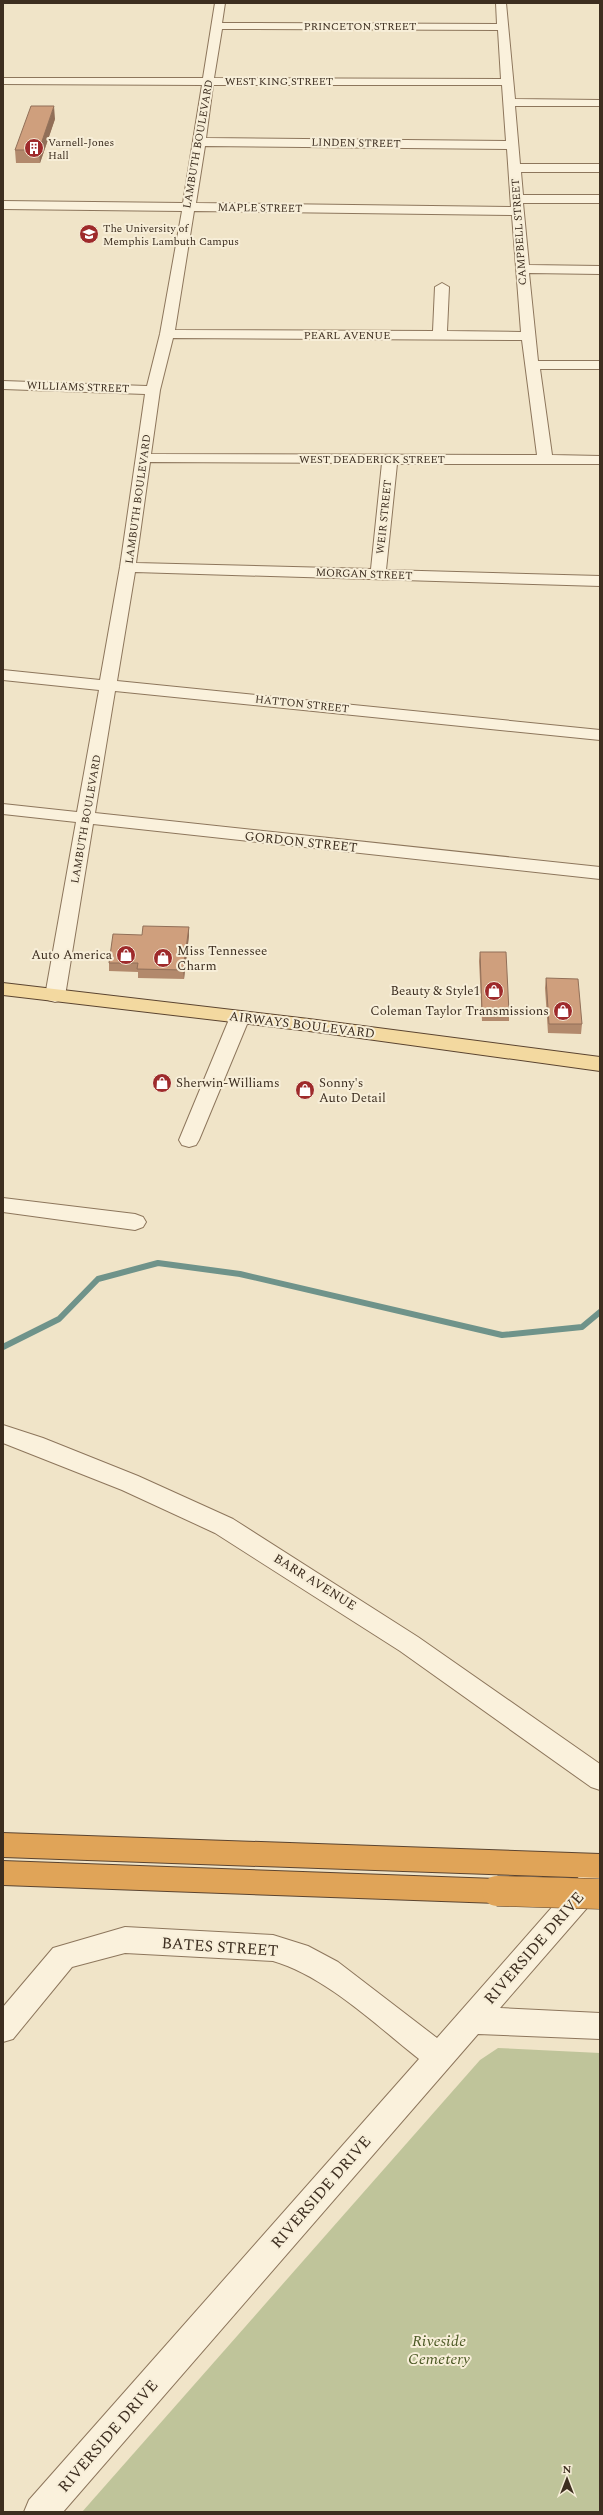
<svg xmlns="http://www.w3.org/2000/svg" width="603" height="2515" viewBox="0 0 603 2515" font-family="Spectral,serif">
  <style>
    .cemetery { fill: #bfc49a }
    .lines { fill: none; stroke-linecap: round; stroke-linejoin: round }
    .stream { stroke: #6f938a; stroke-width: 6 }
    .minor-casing { stroke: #8d765c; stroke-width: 2 }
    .major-casing { stroke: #5b4430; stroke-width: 2 }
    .highway-casing { stroke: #5b4430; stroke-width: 2 }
    .minor { fill: #faf1dc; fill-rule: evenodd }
    .major { fill: #f3d9a0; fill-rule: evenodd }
    .highway { fill: #e0a458; fill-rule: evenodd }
    .highway-bridge-casing { stroke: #5b4430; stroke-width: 31; stroke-linecap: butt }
    .highway-bridge { stroke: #e0a458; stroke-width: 30 }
    .wall { fill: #b2896c }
    .shaded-wall { fill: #916f58 }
    .building { fill: #cf9f7d; stroke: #916f58 }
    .labels { text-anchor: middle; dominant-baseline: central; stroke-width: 4; stroke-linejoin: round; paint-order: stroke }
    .far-street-label { font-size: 11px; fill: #3d2e20; stroke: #f7eed8 }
    .far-poi-label { font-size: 11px; fill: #3d2e20; stroke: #f7eed8; text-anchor: start }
    .street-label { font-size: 13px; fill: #3d2e20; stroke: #f7eed8 }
    .poi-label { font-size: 13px; fill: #3d2e20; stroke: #f7eed8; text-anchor: start }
    .near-street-label { font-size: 16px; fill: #3d2e20; stroke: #f7eed8 }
    .near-park-label { font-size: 16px; font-style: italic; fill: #4d5a26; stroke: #f7eed8 }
  </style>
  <rect width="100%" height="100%" fill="#f0e4c8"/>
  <!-- cemetery -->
  <path class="cemetery" d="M498 2048 600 2053V2512H82L480 2060Z"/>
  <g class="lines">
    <!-- stream -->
    <path class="stream" d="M3 1347 59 1319 98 1279 158 1263 240 1274 502 1335 582 1327 600 1312"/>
    <defs>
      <path id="minor" d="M215 3H225L222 23 497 24 496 3H506L515 99 600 100V106H515L520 164H600V172H521L523 195H600V203H523L529 265 600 266V274L529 273 538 361H600V369H540L552 455 600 456V464H397L386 570 600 576V586L135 572 117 681 600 730V740L115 691 95 813 600 867V879L93 824 65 996 62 1000 55 1002 48 1000 45 996 76 822 3 814V804L77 812 99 690 3 680V670L100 680 120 567 145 394 3 389V381L147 386 160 334 182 211 3 209V201L183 203 202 85 3 84V78H203ZM222 29 498 30 501 79 214 78ZM213 85H502L506 141 206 138ZM205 146 507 149 511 207 196 203ZM194 211 512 215 521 332 447 331 449 287 442 283 435 287 433 331 175 330ZM173 338 522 340 537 455 151 454 160 390ZM150 462 382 463 371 569 136 563Z
        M240 1011 247 1013 250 1017 199 1140 196 1145 189 1147 182 1145 179 1140 230 1017 233 1013Z
        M3 1198 135 1214 143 1217 146 1222 143 1227 135 1230 3 1212Z
        M3 1425 43 1438 138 1476 233 1519 418 1637 600 1764V1790L591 1787 400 1651 215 1533 122 1490 3 1443Z
        M600 1861V1893L500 2008 600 2013V2039L478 2034 63 2512H24L29 2500 419 2059C376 2025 325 1976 273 1961L125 1953 72 1967 13 2039 3 2042V2007L53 1948 125 1927 273 1935 308 1946 338 1962 437 2038 590 1864Z"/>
      <path id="major" d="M3 983 309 1019 600 1057V1071L309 1031 3 995Z"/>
      <path id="highway" d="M3 1833 600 1854V1878L3 1857Z
        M3 1861 497 1879 507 1882 511 1891 507 1900 497 1903 3 1885Z"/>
    </defs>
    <!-- minor casing -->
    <use href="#minor" class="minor-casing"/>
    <!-- major casing -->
    <use href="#major" class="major-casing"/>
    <!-- highway casing -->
    <use href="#highway" class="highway-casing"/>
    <!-- minor -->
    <use href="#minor" class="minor"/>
    <!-- major -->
    <use href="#major" class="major"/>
    <!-- highway -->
    <use href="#highway" class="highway"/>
    <defs>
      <path id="highway-bridge" d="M497 1891 600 1894"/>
    </defs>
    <!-- highway-bridge casing -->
    <use href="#highway-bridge" class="highway-bridge-casing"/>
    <!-- highway-bridge -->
    <use href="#highway-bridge" class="highway-bridge"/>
  </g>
  <!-- wall -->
  <path class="wall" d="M55 119 40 163H16L15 150Z
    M189 927V935L184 979 138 978V972L109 971V963L142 935Z
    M480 952 509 1012V1021H482L479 961Z
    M546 978 582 1024 581 1034 548 1033 545 988Z"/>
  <!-- shaded-wall -->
  <path class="shaded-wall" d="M54 106 55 119 40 163 39 150Z
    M189 927V935L184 979 183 970Z"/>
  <!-- building -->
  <path class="building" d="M31 106H54L39 150H15Z
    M143 926 189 927 183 970 137 969 138 963H109L113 934 142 935Z
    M480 952H506L509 1012 482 1011Z
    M546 978 578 979 582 1024H549Z"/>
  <!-- icons -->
  <defs>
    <symbol id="building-disc" viewBox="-11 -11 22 22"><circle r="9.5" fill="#9e2a2b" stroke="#f7eed8"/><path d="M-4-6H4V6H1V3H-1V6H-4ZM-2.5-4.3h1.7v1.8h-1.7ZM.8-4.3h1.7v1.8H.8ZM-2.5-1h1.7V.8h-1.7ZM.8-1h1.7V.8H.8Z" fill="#fff"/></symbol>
    <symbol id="university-disc" viewBox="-11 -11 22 22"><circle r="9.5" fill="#9e2a2b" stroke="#f7eed8"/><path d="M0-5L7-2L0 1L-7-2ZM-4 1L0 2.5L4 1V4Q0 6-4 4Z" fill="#fff"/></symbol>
    <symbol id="shop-disc" viewBox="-11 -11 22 22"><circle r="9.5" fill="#9e2a2b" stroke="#f7eed8"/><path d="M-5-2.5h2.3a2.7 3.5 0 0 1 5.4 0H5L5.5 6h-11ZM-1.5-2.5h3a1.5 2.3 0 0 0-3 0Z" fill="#fff"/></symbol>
  </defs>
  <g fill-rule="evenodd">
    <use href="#building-disc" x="23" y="137" width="22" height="22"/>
    <use href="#university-disc" x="78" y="223" width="22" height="22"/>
    <use href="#shop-disc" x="115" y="944" width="22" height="22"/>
    <use href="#shop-disc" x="152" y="947" width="22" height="22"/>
    <use href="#shop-disc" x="483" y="980" width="22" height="22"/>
    <use href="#shop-disc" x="552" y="1000" width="22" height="22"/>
    <use href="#shop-disc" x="151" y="1072" width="22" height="22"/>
    <use href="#shop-disc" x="294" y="1079" width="22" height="22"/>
  </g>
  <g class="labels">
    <!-- far-street labels -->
    <g class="far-street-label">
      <text x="360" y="26">PRINCETON STREET</text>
      <text x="279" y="81">WEST KING STREET</text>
      <text transform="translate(356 143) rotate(1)">LINDEN STREET</text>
      <text transform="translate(198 144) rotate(-80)">LAMBUTH BOULEVARD</text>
      <text transform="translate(260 208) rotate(1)">MAPLE STREET</text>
      <text transform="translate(519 232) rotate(-94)">CAMPBELL STREET</text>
      <text x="347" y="335">PEARL AVENUE</text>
      <text transform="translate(78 387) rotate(2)">WILLIAMS STREET</text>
      <text x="372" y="459">WEST DEADERICK STREET</text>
      <text transform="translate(138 499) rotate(-82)">LAMBUTH BOULEVARD</text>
      <text transform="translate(384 517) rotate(-84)">WEIR STREET</text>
      <text transform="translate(364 574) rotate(2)">MORGAN STREET</text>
      <text transform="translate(302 704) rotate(6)">HATTON STREET</text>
      <text transform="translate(86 819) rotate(-80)">LAMBUTH BOULEVARD</text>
    </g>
    <!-- far-poi labels -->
    <g class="far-poi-label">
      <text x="48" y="142">Varnell-Jones<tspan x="48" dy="13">Hall</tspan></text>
      <text x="103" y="228">The University of<tspan x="103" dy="13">Memphis Lambuth Campus</tspan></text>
    </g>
    <!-- street labels -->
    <g class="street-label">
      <text transform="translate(301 842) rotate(6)">GORDON STREET</text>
      <text transform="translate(302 1025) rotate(7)">AIRWAYS BOULEVARD</text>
      <text transform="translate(315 1582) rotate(32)">BARR AVENUE</text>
    </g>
    <!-- poi labels -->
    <g class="poi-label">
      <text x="177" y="951">Miss Tennessee<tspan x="177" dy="15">Charm</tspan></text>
      <text x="112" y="955" text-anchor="end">Auto America</text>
      <text x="480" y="991" text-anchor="end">Beauty &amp; Style1</text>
      <text x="549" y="1011" text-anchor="end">Coleman Taylor Transmissions</text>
      <text x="176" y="1083">Sherwin-Williams</text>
      <text x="319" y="1083">Sonny's<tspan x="319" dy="15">Auto Detail</tspan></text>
    </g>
    <!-- near-street labels -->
    <g class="near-street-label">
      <text transform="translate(220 1947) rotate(4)">BATES STREET</text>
      <text transform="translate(534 1948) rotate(-49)">RIVERSIDE DRIVE</text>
      <text transform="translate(321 2192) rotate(-49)">RIVERSIDE DRIVE</text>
      <text transform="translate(108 2436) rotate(-49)">RIVERSIDE DRIVE</text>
    </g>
    <!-- near-park labels -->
    <g class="near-park-label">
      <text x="439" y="2341">Riveside<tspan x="439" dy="18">Cemetery</tspan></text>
    </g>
  </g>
  <!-- border -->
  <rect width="603" height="2515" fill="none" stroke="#3d2e20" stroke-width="8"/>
  <!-- north arrow -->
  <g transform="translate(567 2479)" stroke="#f7eed8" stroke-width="3" paint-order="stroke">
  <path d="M0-3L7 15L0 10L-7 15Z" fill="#3d2e20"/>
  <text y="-6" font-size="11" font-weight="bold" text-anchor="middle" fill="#3d2e20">N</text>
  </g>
</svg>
